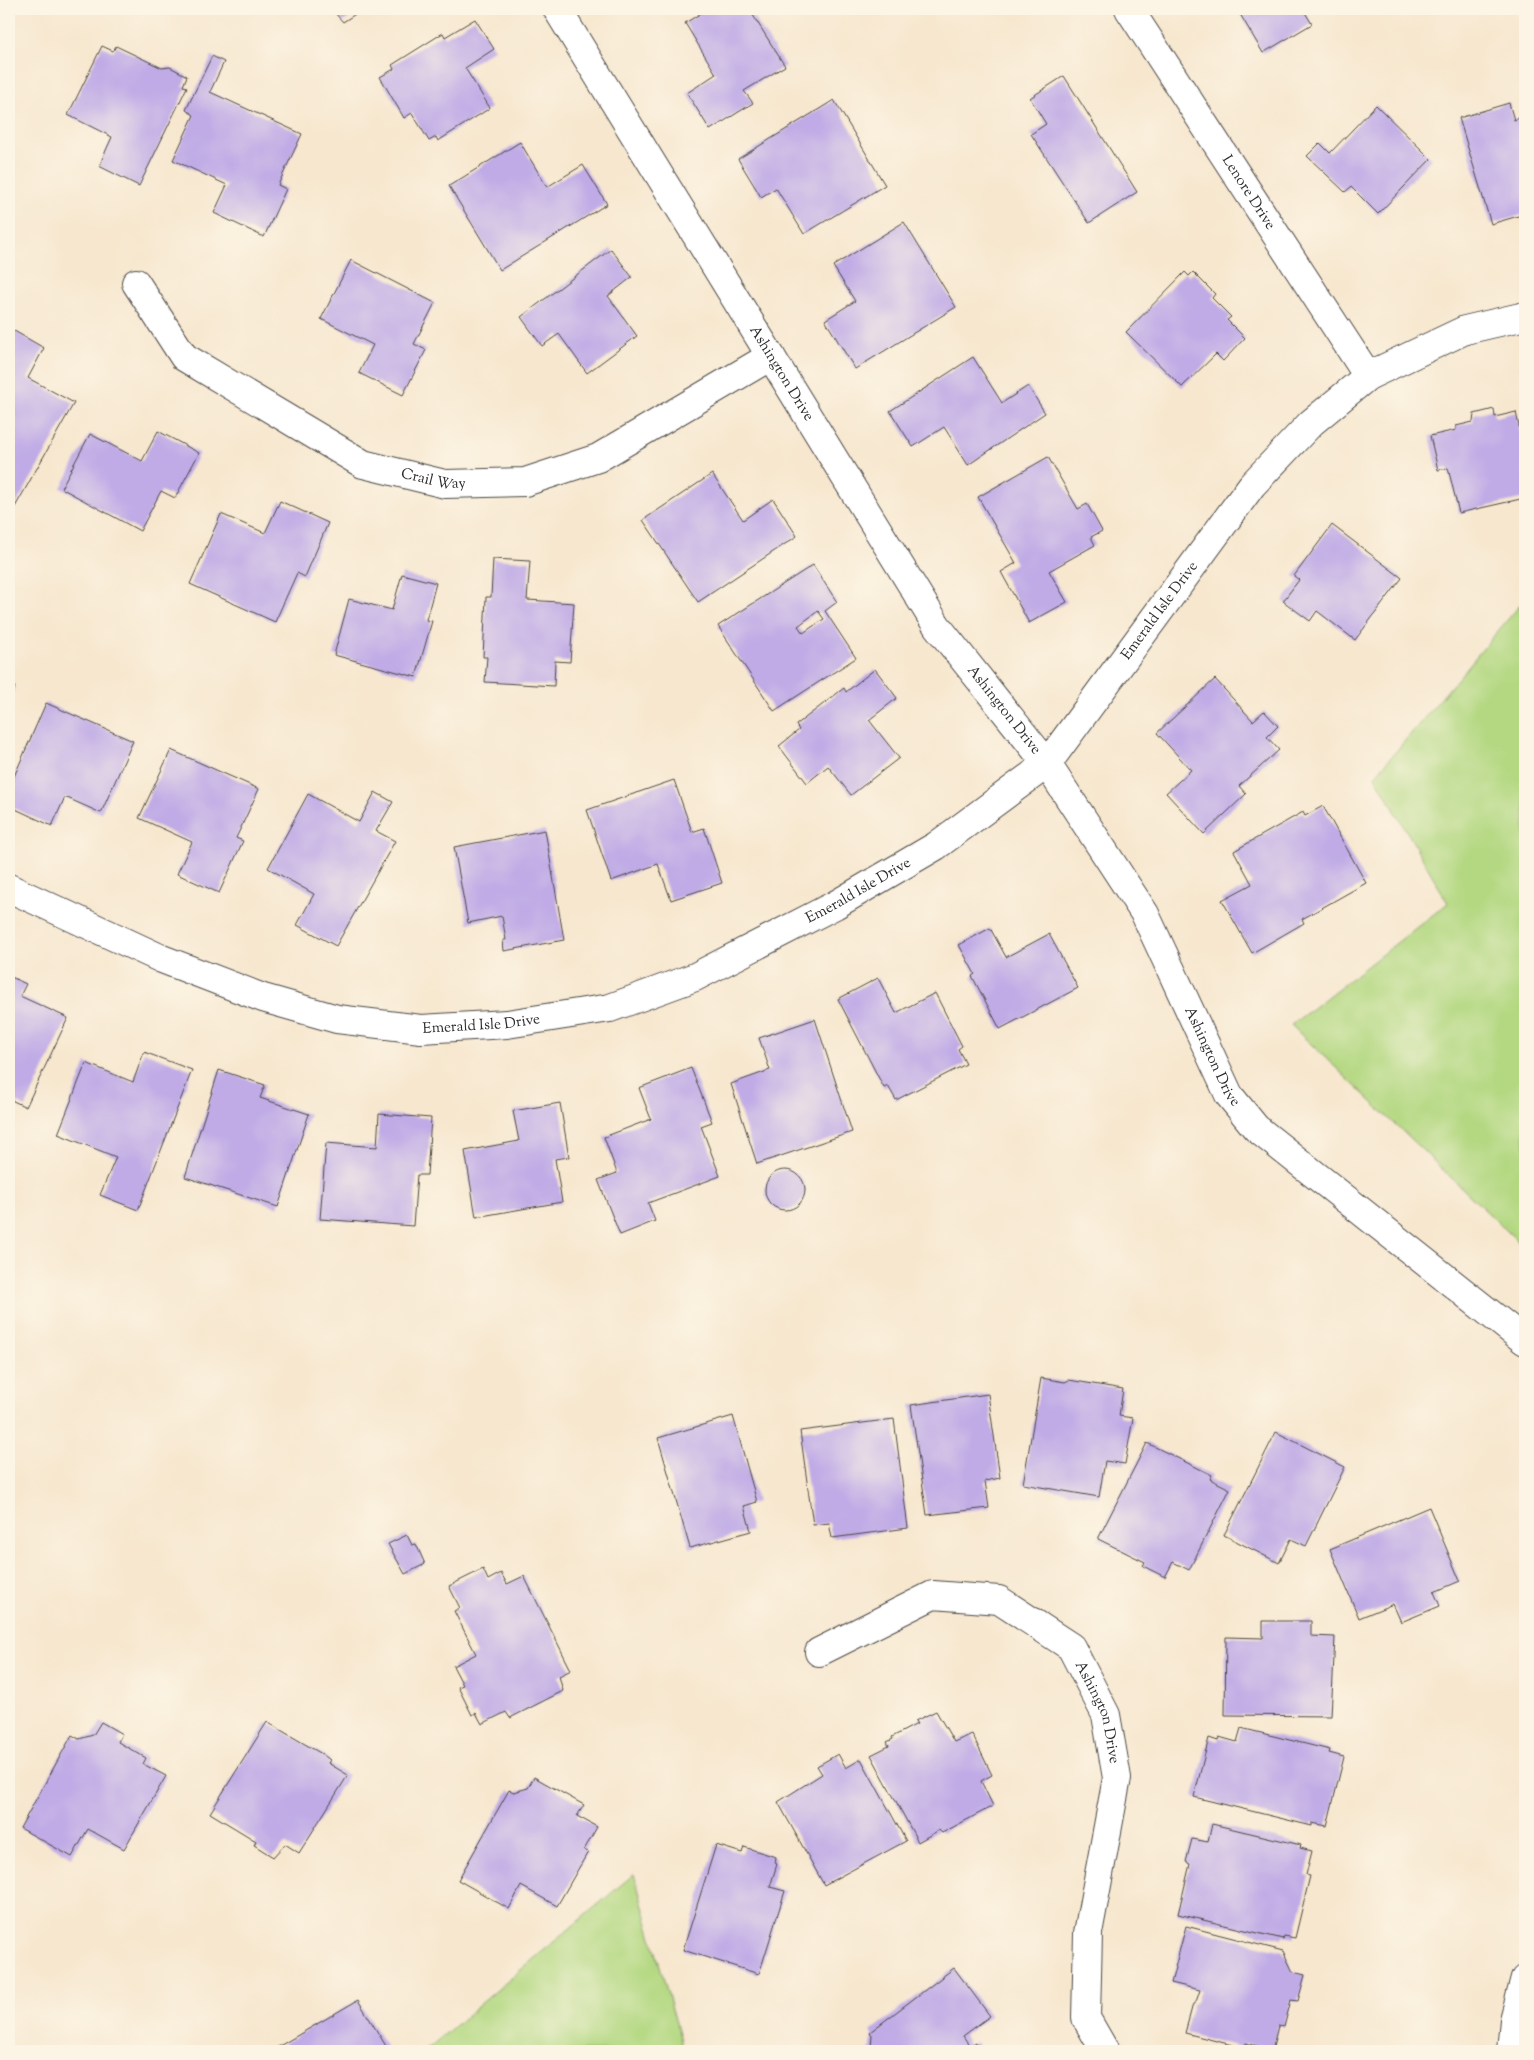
<svg xmlns="http://www.w3.org/2000/svg" width="1534" height="2060" viewBox="0 0 1534 2060" font-family="'Sorts Mill Goudy',serif">
  <style>
    .green { fill: #b3d881; stroke: #6f8256 }
    .building { fill: #c0abe6; fill-rule: evenodd }
    .lines { fill: none; stroke-linecap: round; stroke-linejoin: round }
    .minor-casing { stroke: #4a4744; stroke-width: 30 }
    .minor { stroke: #fff; stroke-width: 28 }
    .labels { text-anchor: middle; dominant-baseline: central; stroke-width: 4; stroke-linejoin: round; paint-order: stroke }
    .street-label { font-size: 15px; fill: #2b2b2b; stroke: #fcf5e5 }
  </style>
  <rect width="100%" height="100%" fill="#fcf5e5"/>
  <filter id="ink" filterUnits="userSpaceOnUse"><feTurbulence type="fractalNoise" baseFrequency=".02" numOctaves="2"/><feDisplacementMap in="SourceGraphic" scale="10" xChannelSelector="R" yChannelSelector="G"/><feConvolveMatrix kernelMatrix="1 2 1 2 8 2 1 2 1" color-interpolation-filters="sRGB"/></filter>
  <filter id="wash" filterUnits="userSpaceOnUse"><feTurbulence type="fractalNoise" baseFrequency=".0096" numOctaves="4" result="noise"/><feDisplacementMap in="SourceGraphic" scale="20" xChannelSelector="R" yChannelSelector="G"/><feGaussianBlur stdDeviation="1.12" result="paint"/><feColorMatrix in="noise" values="0 0 0 0 0 0 0 0 0 0 0 0 0 0 0 0 0 1.4 0 .05"/><feComposite in="paint" operator="in"/></filter>
  <g filter="url(#wash)">
    <rect width="100%" height="100%" fill="#f7e7cf"/>
    <!-- green -->
    <path class="green" d="M1520 605H1525V1248L1291 1025 1448 903 1375 776Z
      M634 1874 684 2051H425Z"/>
    <g id="blocks">
      <!-- building -->
      <path class="building" d="M336 9H378L367 15 363 9 343 22 335 13 338 12Z
        M708 9H749L785 66 744 91 753 103 710 130 687 93 716 74 685 23Z
        M1237 9H1303L1312 24 1263 53Z
        M475 19 494 49 465 68 490 108 438 141 436 137 429 141 412 113 404 118 380 77 394 69 392 65 443 33 445 37Z
        M102 46 113 51 116 46 162 68 170 67 187 76 183 86 187 87 139 186 99 166 112 137 68 115Z
        M212 56 224 62 210 92 302 134 278 185 286 189 264 237 214 213 227 185 173 160 194 115 186 110Z
        M1064 76 1137 192 1089 223 1031 134 1046 124 1030 98Z
        M834 100 885 185 804 234 776 188 761 197 738 159Z
        M1509 103 1514 120 1525 116V214L1491 224 1459 118Z
        M1376 105 1431 159 1378 214 1351 187 1345 192 1307 156 1320 143 1330 153Z
        M520 142 547 187 583 165 607 204 500 270 449 186Z
        M904 222 956 307 855 369 825 320 855 301 833 266Z
        M611 249 632 277 608 296 637 336 587 373 559 334 542 346 521 317Z
        M351 260 435 303 414 344 426 350 403 395 359 373 373 345 321 319Z
        M1185 272 1189 276 1193 272 1215 294 1212 298 1231 317 1227 320 1245 338 1223 361 1216 354 1182 387 1126 332Z
        M9 328 44 348 28 378 74 403 15 507 9 504Z
        M973 357 1002 403 1028 386 1045 413 968 465 944 427 913 447 890 411Z
        M1494 409 1495 417 1516 412 1525 455V498L1459 513 1448 468 1438 470 1430 436 1456 430V426L1473 422 1474 414Z
        M158 431 199 453 175 498 161 491 140 531 61 488 90 434 142 461Z
        M1048 457 1078 509 1087 504 1102 531 1091 537 1095 545 1049 571 1067 602 1029 623 1001 572 1016 563 978 497Z
        M712 474 743 520 773 499 797 536 698 602 643 520Z
        M280 501 328 523 305 577 297 573 275 622 190 584 221 514 265 533Z
        M1332 525 1402 578 1355 640 1317 611 1310 621 1283 601 1299 580 1294 576Z
        M493 559 530 561 527 600 574 603 570 662 555 661 554 686 485 682 487 657H483L486 597H491Z
        M813 565 837 602 825 611 856 658 774 711 718 626ZM818 611 824 619 803 633 798 626Z
        M402 574 436 583 426 620 432 621 416 677 334 655 349 599 392 610Z
        M875 669 897 698 869 720 899 758 851 795 828 766 807 783 779 746 799 730 796 725 844 688 846 692Z
        M1215 679 1253 721 1264 711 1278 726 1267 737 1279 750 1239 786 1246 794 1204 834 1166 793 1191 770 1157 733Z
        M9 684 15 687 9 700Z
        M46 703 133 741 101 813 65 797 52 826 9 806V788Z
        M171 750 259 789 236 838 243 841 219 893 177 874 192 842 139 818Z
        M674 780 692 832 704 828 722 883 671 900 658 864 611 881 587 810Z
        M375 792 393 802 376 831 395 841 336 946 297 925 314 894 268 868 308 794 359 822Z
        M1323 806 1366 883 1302 919 1304 923 1252 953 1222 900 1252 884 1234 851 1303 812 1305 816Z
        M545 830 564 940 504 951 503 940H506L502 916 468 923 454 847Z
        M990 928 1006 957 1049 934 1078 988 1000 1029 972 976 975 974 959 945Z
        M9 976 26 984 20 996 68 1018 26 1107 9 1099Z
        M878 978 896 1013 935 993 962 1046 958 1049 966 1064 896 1100 888 1086 884 1088 838 999Z
        M815 1019 852 1132 757 1164 731 1084 770 1070 759 1038Z
        M144 1052 192 1070 138 1210 100 1195 116 1157 58 1134 86 1063 133 1082Z
        M691 1068 712 1122 701 1126 720 1176 648 1203 655 1221 620 1235 598 1180 617 1173 604 1137 651 1119 639 1088Z
        M219 1070 265 1085 260 1098 309 1114 278 1207 185 1177Z
        M560 1103 569 1157 555 1159 562 1202 476 1217 465 1151 519 1141 513 1111Z
        M379 1114 431 1118 427 1175H417L413 1226 320 1219 326 1143 377 1147Z
        M765 1190a20 20 0 1 1 40 0a20 20 0 1 1-40 0Z
        M1041 1378 1065 1382 1069 1380 1123 1389 1119 1416 1133 1418 1125 1464 1105 1461 1099 1497 1023 1484Z
        M988 1394 1000 1478 985 1481 989 1508 927 1515 911 1405Z
        M733 1416 757 1502 744 1506 751 1531 690 1548 658 1438Z
        M894 1419 908 1528 832 1538 829 1523 813 1525 800 1431Z
        M1276 1432 1345 1467 1306 1546 1291 1539 1279 1563 1224 1535Z
        M1147 1443 1212 1475 1210 1479 1230 1489 1189 1570 1173 1562 1165 1577 1143 1566 1145 1562 1098 1539Z
        M1429 1507 1460 1581 1434 1592 1440 1606 1401 1622 1393 1604 1359 1618 1330 1549Z
        M407 1535 412 1545 416 1544 425 1564 405 1574 388 1544Z
        M483 1569 488 1580 501 1573 507 1584 524 1576 571 1670 559 1676 563 1691 510 1718 506 1712 482 1724 476 1713 472 1715 458 1687 463 1685 453 1666 476 1654 454 1611 460 1608 449 1586Z
        M1263 1621H1311V1636L1335 1637 1331 1716 1225 1715 1226 1637 1263 1638Z
        M936 1711 954 1742 972 1734 992 1775 981 1781 993 1806 942 1833 939 1830 918 1842 871 1755 889 1746 887 1742 893 1739 892 1737 917 1724 915 1721Z
        M101 1722 122 1734 118 1742 146 1758 143 1764 166 1776 124 1849 88 1829 72 1857 20 1828 72 1735 79 1739 93 1735Z
        M267 1722 322 1754 330 1760 328 1763 348 1775 299 1853 285 1844 273 1857 254 1845 256 1841 210 1813Z
        M1241 1728 1330 1750 1329 1753 1344 1757 1327 1826 1312 1823V1826L1194 1797 1209 1738 1218 1741 1219 1737 1237 1742Z
        M838 1754 846 1768 861 1759 906 1841 824 1885 778 1802 822 1774 817 1766Z
        M534 1777 584 1805 577 1816 597 1827 584 1850 588 1852 557 1906 521 1886 509 1909 458 1880 509 1790 514 1792 528 1788Z
        M1212 1824 1301 1845 1300 1848 1312 1851 1306 1875 1310 1876 1295 1938 1284 1936 1283 1939 1178 1914 1190 1864 1186 1862 1192 1839 1208 1842Z
        M716 1845 742 1853 744 1847 776 1857 775 1863 777 1864 770 1887 785 1891 759 1974 683 1950Z
        M1186 1926 1283 1951 1293 1972 1305 1975 1298 2001 1291 2000 1284 2027 1278 2026 1272 2050 1246 2043 1244 2048 1185 2033 1193 2004 1196 2002 1200 1990 1171 1983Z
        M954 1968 990 2016 963 2036 970 2046 976 2042 984 2051H868L871 2048 872 2035 870 2032Z
        M358 2000 389 2051H271Z"/>
    </g>
  </g>
  <g filter="url(#ink)">
    <use href="#blocks" fill-opacity="0" stroke="#4a4744" stroke-width="1"/>
    <g class="lines">
      <defs>
        <g id="minor">
          <path id="s1" d="M557 9 937 626 1047 764 1145 914 1229 1095 1256 1128 1525 1341"/>
          <path id="s2" d="M1129 9 1368 376"/>
          <path id="s3" d="M136 283 184 357 363 464 445 484 525 482 598 458 771 356"/>
          <path id="s4" d="M9 888 162 959 263 998 337 1019 421 1029 507 1024 610 1008 695 977 835 905 936 846 1047 764 1252 485 1311 423 1368 376 1465 330 1525 316"/>
          <path id="s5" d="M819 1652 933 1595 999 1600 1071 1647 1106 1715 1117 1778 1088 1933 1086 2018 1105 2051"/>
          <path d="M1511 2051 1514 2020 1525 1979"/>
        </g>
      </defs>
      <!-- minor casing -->
      <use href="#minor" class="minor-casing"/>
      <!-- minor -->
      <use href="#minor" class="minor"/>
    </g>
  </g>
  <g class="labels">
    <!-- street labels -->
    <g class="street-label">
      <text stroke="none"><textPath href="#s2" startOffset="219">Lenore Drive</textPath></text>
      <text stroke="none"><textPath href="#s1" startOffset="428">Ashington Drive</textPath></text>
      <text stroke="none"><textPath href="#s3" startOffset="369">Crail Way</textPath></text>
      <text stroke="none"><textPath href="#s4" startOffset="1322">Emerald Isle Drive</textPath></text>
      <text stroke="none"><textPath href="#s1" startOffset="832">Ashington Drive</textPath></text>
      <text stroke="none"><textPath href="#s4" startOffset="904">Emerald Isle Drive</textPath></text>
      <text stroke="none"><textPath href="#s4" startOffset="499">Emerald Isle Drive</textPath></text>
      <text stroke="none"><textPath href="#s1" startOffset="1238">Ashington Drive</textPath></text>
      <text stroke="none"><textPath href="#s5" startOffset="351">Ashington Drive</textPath></text>
    </g>
  </g>
  <!-- margin -->
  <rect width="1534" height="2060" fill="none" stroke="#fcf5e5" stroke-width="30"/>
</svg>
